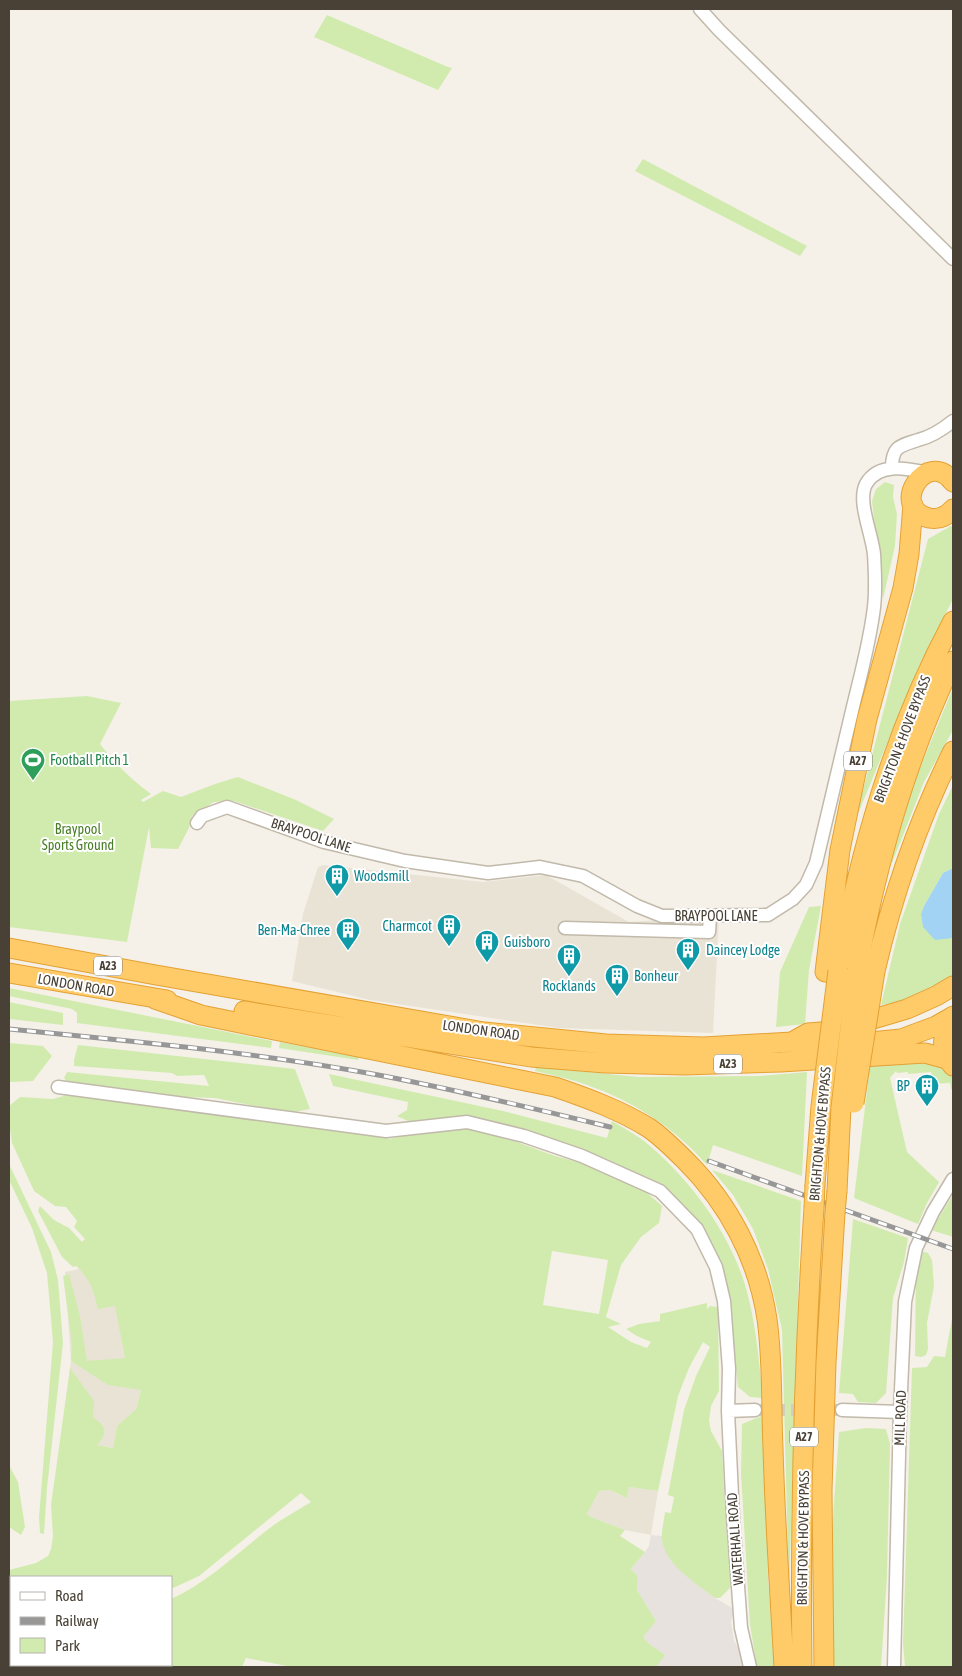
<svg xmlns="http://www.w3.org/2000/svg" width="962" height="1676" viewBox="0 0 962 1676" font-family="'Asap Condensed',sans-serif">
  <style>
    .residential { fill: #e9e3d6 }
    .industrial { fill: #e7e2dd }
    .green { fill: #d1ebaf; fill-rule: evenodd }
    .water { fill: #a2d3f4 }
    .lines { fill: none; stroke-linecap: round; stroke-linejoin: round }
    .minor-tunnel { stroke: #d3cec4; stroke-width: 12; stroke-dasharray: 12 6; stroke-linecap: butt }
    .minor-casing { stroke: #c1b9aa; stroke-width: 15 }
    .highway-casing { stroke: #e4a133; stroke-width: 21 }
    .minor { stroke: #fff; stroke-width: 12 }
    .highway { stroke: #ffcb69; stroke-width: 19 }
    .rail-casing { stroke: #979797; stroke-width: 5 }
    .rail { stroke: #fff; stroke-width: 3; stroke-dasharray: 9; stroke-linecap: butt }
    .highway-bridge-casing { stroke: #e4a133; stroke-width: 21; stroke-linecap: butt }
    .highway-bridge { stroke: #ffcb69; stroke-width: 19 }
    .labels { text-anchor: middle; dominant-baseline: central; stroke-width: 4; stroke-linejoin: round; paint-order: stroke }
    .shield { fill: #fff; stroke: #807a72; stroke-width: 1 }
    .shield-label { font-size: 12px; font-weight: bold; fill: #494136 }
    .street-label { font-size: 14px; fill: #494136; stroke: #fff }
    .leisure-label { font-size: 14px; fill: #27864d; stroke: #fff; text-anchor: start }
    .park-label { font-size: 14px; fill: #497e26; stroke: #fff }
    .culture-label { font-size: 14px; fill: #0d838f; stroke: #fff; text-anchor: start }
  </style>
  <rect width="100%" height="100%" fill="#f5f1e8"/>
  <!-- residential -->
  <path class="residential" d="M323 865 483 882 546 875 629 922 719 916 713 1033 559 1028 370 1000 292 981 303 914 318 867Z
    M107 1263 141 1390 136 1409 117 1426 113 1448 61 1438 71 1361 65 1272Z
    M629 1487 658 1491 651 1535 625 1530 591 1517 587 1514 599 1491 610 1490 627 1498Z"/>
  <!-- industrial -->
  <path class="industrial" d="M651 1535 662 1536V1542L670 1559 684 1574 715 1598 734 1609 731 1622 734 1641 745 1660V1667H656L664 1655 648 1643 642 1637 656 1621 637 1590 638 1576 631 1569 645 1552 649 1546Z"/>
  <!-- green -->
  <path class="green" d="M327 15 448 67 452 68 438 90 314 37Z
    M643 159 807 246 800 256 635 171Z
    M885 482 894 485 893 497 897 514 895 546 883 599 872 501 876 489Z
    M951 526 953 528V599L918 668 855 821 928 539Z
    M953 688V730L924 782 892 863 887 861 908 797Z
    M87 696 121 703 100 744C115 764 132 780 151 794L141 800 143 802 163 791 181 797 215 784 238 777 296 800 334 819 323 831 234 801 214 802 192 816 189 828 178 849 151 848 149 827 127 942 9 927V701Z
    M953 785V868L943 873 924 906 921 914 952 939 953 938V976L905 1000 881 1005 900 924 939 814Z
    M821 906 809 970 805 1024 776 1027 780 972 809 907Z
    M9 988 272 1041 271 1048 77 1023V1013L72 1009 9 996Z
    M9 1002 63 1013V1025L9 1019Z
    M280 1042 359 1057 358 1060 279 1048Z
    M9 1043 43 1046 52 1056 33 1081 9 1082Z
    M78 1045 295 1069 310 1109 290 1113 215 1098 158 1096 70 1085 64 1078 67 1072 209 1086 204 1075 177 1076 172 1073 74 1066V1060Z
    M914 1059 938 1064 953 1074V1090L951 1089 950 1083 933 1084 931 1072 908 1074V1072L897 1073 896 1071 890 1078 907 1152 939 1182 927 1203 918 1224 854 1198 870 1066 893 1064Z
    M536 1067 639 1077 759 1076 807 1072 802 1176 713 1145 707 1165C675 1128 633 1101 587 1085 570 1079 552 1075 535 1071Z
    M329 1074 503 1111 607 1138 612 1121C623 1128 635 1134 644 1141 691 1179 736 1240 749 1300 757 1332 759 1365 763 1398L750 1397 738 1387 728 1293 717 1258 661 1189 541 1136 408 1121 397 1116 407 1110 408 1102 333 1086Z
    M74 1093 384 1136 389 1139 443 1128 468 1127 490 1132 555 1156 585 1164 646 1192 662 1206 659 1223 641 1237 621 1265 606 1317 621 1324 608 1327 631 1342 647 1348 651 1342 637 1336 626 1329 639 1324 660 1321V1314L707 1303V1309L710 1306 718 1307 719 1391 711 1406 709 1421 711 1431 722 1451 727 1541 732 1584 730 1588 720 1598H715C696 1583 666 1566 662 1540 661 1532 664 1521 665 1512L671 1513 674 1497 668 1495 684 1410 696 1376 710 1347 703 1342 689 1368 678 1396 658 1491 629 1487 627 1498 610 1490 599 1491 587 1514 591 1517 625 1530 620 1536 645 1552 631 1569 638 1576 637 1590 656 1621 643 1637 648 1643 665 1655 656 1667H292L246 1658 242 1667H27L32 1665H171V1599C211 1581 243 1547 278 1522 289 1515 300 1509 311 1502L301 1493 199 1576 171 1589V1577H11V1663L9 1665V1570L36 1563 48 1556 51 1549 53 1536 51 1505 70 1368 94 1401 93 1417C106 1427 109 1432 97 1445L113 1448 117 1426 136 1409 141 1390 108 1385 71 1361 72 1345 63 1276 69 1274 80 1316 87 1361 125 1358 115 1306 98 1309C93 1290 91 1280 76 1266L73 1267 62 1257 38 1211 40 1206 54 1220 69 1228 82 1242 85 1239 74 1227 77 1221 66 1207 55 1206 34 1191 12 1143 9 1122V1106L20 1097 53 1099ZM552 1251 608 1260 599 1314 543 1305Z
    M9 1164 51 1252 58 1280 63 1343 47 1488 44 1534 40 1533 39 1517 53 1342 47 1273 32 1228 9 1180Z
    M712 1170 801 1201 789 1591 782 1330 768 1269 753 1229 733 1195Z
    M953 1195V1237L931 1230Z
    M853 1219 908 1238 904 1262 893 1298 886 1393 876 1403 858 1402 853 1394 839 1393Z
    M921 1251 928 1253 932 1260 934 1286 927 1323 928 1349 926 1355 921 1357 915 1356 916 1264Z
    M953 1313V1667H905L903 1643 912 1368 927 1367 934 1356 945 1357Z
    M764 1415 768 1579 775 1667H757L750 1625 741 1474 742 1424Z
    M866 1428 886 1429 890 1444 887 1576 881 1667H833L831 1546 839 1432Z
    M9 1465 18 1482 25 1527 21 1535 9 1527Z"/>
  <!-- water -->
  <path class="water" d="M953 868V938L935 940 923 927 921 914 924 906 943 873Z"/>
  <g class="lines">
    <!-- minor-tunnel -->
    <path class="minor-tunnel" d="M755 1410H842"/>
    <defs>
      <path id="minor" d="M700 9 719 30 953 259
        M892 468C892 446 900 446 918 440 931 437 943 429 953 421
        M197 823 202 816 227 807 324 842 405 861 488 873 540 867 583 876 637 906 662 916 768 915 793 899 806 885 816 863C828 813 840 762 852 711 860 677 870 642 874 607 876 591 875 571 874 554 872 534 857 501 866 484 879 461 909 469 929 473
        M565 928 709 932 710 916
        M58 1087 386 1131 467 1122 524 1136 582 1156 660 1191 697 1229 716 1267 724 1301 729 1369 728 1411 733 1517 741 1628 750 1667
        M842 1410 900 1412
        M728 1411 755 1410
        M894 1667 900 1412 905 1302 916 1248 933 1212 953 1179"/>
      <path id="highway" d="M953 482C927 447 888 508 929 518 939 520 947 516 953 509
        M9 948 156 975 484 1032 606 1044 703 1047 792 1042 809 1048 901 1039 936 1026 952 1017
        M857 969C878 859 905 762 953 661
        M838 971C860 849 894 731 953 621
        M875 971C893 894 918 821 953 751
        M825 972 840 850 867 719 903 588 909 554 913 505
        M9 973 167 1000
        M155 999 201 1015 555 1087C587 1098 620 1110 649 1128 662 1137 674 1149 686 1161 729 1204 758 1259 767 1319 773 1362 771 1405 773 1448 775 1521 780 1594 784 1667
        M244 1011 531 1057 605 1063 684 1065 781 1062 925 1053 947 1059
        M953 1016C942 1032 939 1051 953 1066
        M792 1042 808 1033 833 1031 907 1009 936 996 953 986
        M815 1185 821 1106
        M837 1191 841 1107
        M802 1667C800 1514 804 1360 814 1208
        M824 1667 822 1491 826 1363 835 1213"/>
    </defs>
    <!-- minor casing -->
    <use href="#minor" class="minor-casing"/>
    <!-- highway casing -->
    <use href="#highway" class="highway-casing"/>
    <!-- minor -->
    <use href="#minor" class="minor"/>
    <!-- highway -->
    <use href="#highway" class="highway"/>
    <defs>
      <path id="rail" d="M9 1029C131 1041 253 1052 373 1074 453 1089 532 1108 610 1127
        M709 1161 953 1249"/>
    </defs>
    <!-- rail casing -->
    <use href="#rail" class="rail-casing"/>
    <!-- rail -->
    <use href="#rail" class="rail"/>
    <defs>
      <path id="highway-bridge" d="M854 1103 875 971
        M821 1106 838 971
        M841 1107 857 969
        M814 1208 815 1185
        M835 1213 837 1191"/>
    </defs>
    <!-- highway-bridge casing -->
    <use href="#highway-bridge" class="highway-bridge-casing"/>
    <!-- highway-bridge -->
    <use href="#highway-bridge" class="highway-bridge"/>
  </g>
  <!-- icons -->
  <defs>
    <symbol id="stadium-pin" viewBox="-11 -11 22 30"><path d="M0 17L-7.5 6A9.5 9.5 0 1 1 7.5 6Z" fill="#2e9e5b" stroke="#fff"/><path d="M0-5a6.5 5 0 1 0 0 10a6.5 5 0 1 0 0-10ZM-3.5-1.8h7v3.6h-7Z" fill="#fff"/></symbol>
    <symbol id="building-pin" viewBox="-11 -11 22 30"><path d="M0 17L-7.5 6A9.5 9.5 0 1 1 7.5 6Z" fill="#0f9aa8" stroke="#fff"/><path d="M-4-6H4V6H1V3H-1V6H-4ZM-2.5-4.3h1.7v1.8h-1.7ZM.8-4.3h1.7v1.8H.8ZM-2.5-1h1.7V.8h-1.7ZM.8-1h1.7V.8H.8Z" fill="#fff"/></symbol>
  </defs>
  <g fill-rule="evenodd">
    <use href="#stadium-pin" x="19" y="746" width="28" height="38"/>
    <use href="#building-pin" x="323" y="862" width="28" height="38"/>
    <use href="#building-pin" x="435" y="912" width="28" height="38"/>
    <use href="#building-pin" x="334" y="916" width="28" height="38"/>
    <use href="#building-pin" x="473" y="928" width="28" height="38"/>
    <use href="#building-pin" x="674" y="936" width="28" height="38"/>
    <use href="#building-pin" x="555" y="942" width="28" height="38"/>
    <use href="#building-pin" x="603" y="962" width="28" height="38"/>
    <use href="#building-pin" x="913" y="1072" width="28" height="38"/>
  </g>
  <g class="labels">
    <!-- shield labels -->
    <g class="shield">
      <rect x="844" y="751.5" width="28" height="19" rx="4"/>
      <rect x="94" y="956.5" width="28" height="19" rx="4"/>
      <rect x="714" y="1054.5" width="28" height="19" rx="4"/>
      <rect x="790" y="1427.5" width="28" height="19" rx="4"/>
    </g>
    <g class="shield-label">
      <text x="858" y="761">A27</text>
      <text x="108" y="966">A23</text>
      <text x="728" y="1064">A23</text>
      <text x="804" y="1437">A27</text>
    </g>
    <!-- street labels -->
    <g class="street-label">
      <text transform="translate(902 739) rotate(-69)">BRIGHTON &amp; HOVE BYPASS</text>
      <text transform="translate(311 835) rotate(18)">BRAYPOOL LANE</text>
      <text x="716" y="916">BRAYPOOL LANE</text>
      <text transform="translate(76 985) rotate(10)">LONDON ROAD</text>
      <text transform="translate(481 1030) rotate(8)">LONDON ROAD</text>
      <text transform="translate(820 1134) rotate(-85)">BRIGHTON &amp; HOVE BYPASS</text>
      <text transform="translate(900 1418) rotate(-88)">MILL ROAD</text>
      <text transform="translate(803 1538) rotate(-89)">BRIGHTON &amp; HOVE BYPASS</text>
      <text transform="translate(735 1539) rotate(-94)">WATERHALL ROAD</text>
    </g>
    <!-- leisure labels -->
    <g class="leisure-label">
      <text x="50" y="760">Football Pitch 1</text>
    </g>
    <!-- park labels -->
    <g class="park-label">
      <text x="78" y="829">Braypool<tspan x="78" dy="16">Sports Ground</tspan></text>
    </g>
    <!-- culture labels -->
    <g class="culture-label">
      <text x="354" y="876">Woodsmill</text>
      <text x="432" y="926" text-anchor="end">Charmcot</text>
      <text x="330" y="930" text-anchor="end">Ben-Ma-Chree</text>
      <text x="504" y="942">Guisboro</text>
      <text x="706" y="950">Daincey Lodge</text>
      <text x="634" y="976">Bonheur</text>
      <text x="569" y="986" text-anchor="middle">Rocklands</text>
      <text x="910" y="1086" text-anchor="end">BP</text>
    </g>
  </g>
  <!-- border -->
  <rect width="962" height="1676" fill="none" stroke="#494136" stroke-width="20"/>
  <!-- legend -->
  <rect x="10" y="1576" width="162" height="90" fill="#ffffff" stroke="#b6b3af"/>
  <rect x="20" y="1592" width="25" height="8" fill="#ffffff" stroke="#b6b3af"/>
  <text x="55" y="1601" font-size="15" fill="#494136">Road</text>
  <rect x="20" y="1617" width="25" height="8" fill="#979797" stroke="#b6b3af"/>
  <text x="55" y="1626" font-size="15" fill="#494136">Railway</text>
  <rect x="20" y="1638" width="25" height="15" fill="#d1ebaf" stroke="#b6b3af"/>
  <text x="55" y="1651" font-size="15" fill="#494136">Park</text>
</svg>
